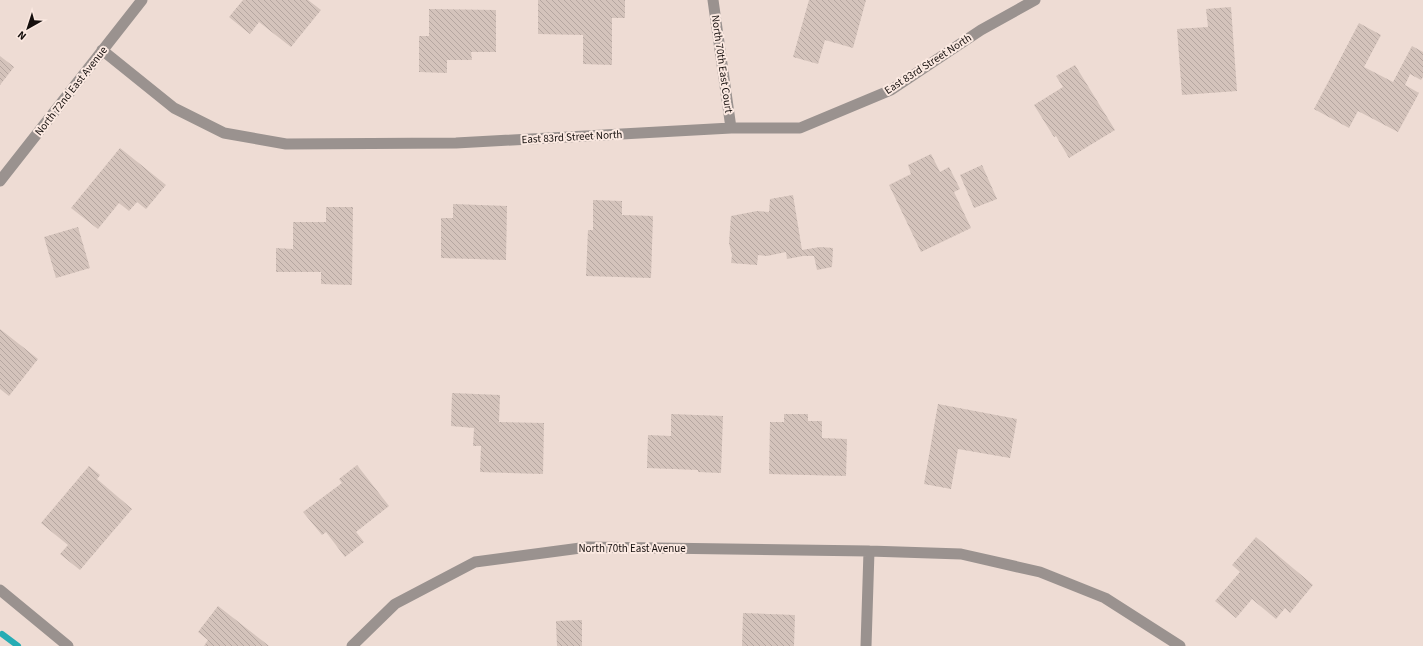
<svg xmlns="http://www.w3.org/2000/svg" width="1423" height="646" viewBox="0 0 1423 646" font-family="'Source Sans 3',sans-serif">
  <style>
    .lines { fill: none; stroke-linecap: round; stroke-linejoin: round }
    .stream { stroke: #26acb4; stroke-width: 6 }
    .building { fill: url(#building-back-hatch) }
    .minor { stroke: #9a928f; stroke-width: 11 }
    .labels { text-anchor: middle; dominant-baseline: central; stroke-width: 4; stroke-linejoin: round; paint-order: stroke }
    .street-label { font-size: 11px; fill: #150f0d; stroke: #fbe9e1 }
  </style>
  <defs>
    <pattern id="building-back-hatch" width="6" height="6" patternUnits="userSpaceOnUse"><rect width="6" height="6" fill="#d4c3bb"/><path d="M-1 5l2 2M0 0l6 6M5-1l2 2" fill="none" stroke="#b5a6a0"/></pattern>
  </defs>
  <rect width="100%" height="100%" fill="#eedcd4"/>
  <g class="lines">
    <!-- stream -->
    <path class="stream" d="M2 634 18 646"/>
  </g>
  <!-- building -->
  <path class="building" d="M243 0H308L321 10 291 47 259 22 250 34 229 17Z
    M538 0H625V18H612V65L583 64V35L538 34Z
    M809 0H866L853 48 825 40 818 64 793 57Z
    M1231 7 1237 91 1182 95 1177 29 1208 27 1206 9Z
    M429 9 496 10V52H471L472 60H447V73L419 72V36H429Z
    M1359 23 1381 35 1364 67 1393 82 1412 46 1423 52V77L1421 80 1410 74 1405 85 1419 93 1398 132 1358 111 1349 128 1314 109Z
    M0 56 14 67 0 85Z
    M1075 65 1115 130 1069 158 1056 136 1054 137 1034 105 1063 87 1056 76Z
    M120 148 166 185 146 209 137 202 129 211 119 203 98 229 71 208Z
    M931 154 940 172 949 167 960 189 954 192 971 228 921 252 889 185 911 174 908 165Z
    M982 165 997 199 974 208 960 175Z
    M793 195 802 250 820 247 833 248 832 267 817 270 814 256H803L787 259 786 252 767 256 758 255 757 265 731 263 732 255 729 243 731 216 757 211 769 212 770 199Z
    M593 200 622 201V215L653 216 651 278 586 276 588 230H593Z
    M453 204 507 206 506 260 441 258V218H453Z
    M326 207H353L352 285 321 284V272H276V248L293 249V222H326Z
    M78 227 90 268 56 278 44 237Z
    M0 329 38 359 9 396 0 389Z
    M452 393 500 395 499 422 544 423 543 474 480 472 481 446H473L474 428 451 426Z
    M938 404 1017 419 1010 458 958 449 951 489 924 484Z
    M671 414 723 416 721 473 698 472V470L647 468 648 435 671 436Z
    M784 414H808V421H822V438L847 439 846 476 769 474 770 422H784Z
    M357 465 389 506 356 532 364 542 345 557 326 532 322 535 303 512 342 483 339 479Z
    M89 466 100 475 97 479 132 509 80 570 60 554 68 545 41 523Z
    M1256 537 1313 585 1290 613 1285 608 1276 619 1252 599 1236 618 1215 601 1240 572 1232 565Z
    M218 606 269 646H204L208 640 198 632Z
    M743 613 795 615 794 646H742Z
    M582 620V646H557L556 621Z"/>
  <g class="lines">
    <!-- minor -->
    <path class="minor" d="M713 0 731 128
      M102 50 174 108 224 133 286 144 456 143 731 128H800L891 90 981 30 1035 0
      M0 181 142 0
      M0 590 68 646
      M352 646 395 604 475 562 588 547 869 551 961 554 1040 572 1105 598 1180 646
      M866 646 869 551"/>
  </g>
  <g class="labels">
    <!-- street labels -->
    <g class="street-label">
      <text transform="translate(722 64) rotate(82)">North 70th East Court</text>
      <text transform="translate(928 64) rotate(-33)">East 83rd Street North</text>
      <text transform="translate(71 91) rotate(-52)">North 72nd East Avenue</text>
      <text transform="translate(572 137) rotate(-3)">East 83rd Street North</text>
      <text x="632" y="548">North 70th East Avenue</text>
    </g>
  </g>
  <!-- north arrow -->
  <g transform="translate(28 28) rotate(219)" stroke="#fbe9e1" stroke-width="3" paint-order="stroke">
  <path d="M0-3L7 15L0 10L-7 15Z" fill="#150f0d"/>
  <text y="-6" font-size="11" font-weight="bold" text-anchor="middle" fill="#150f0d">N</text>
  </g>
</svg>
